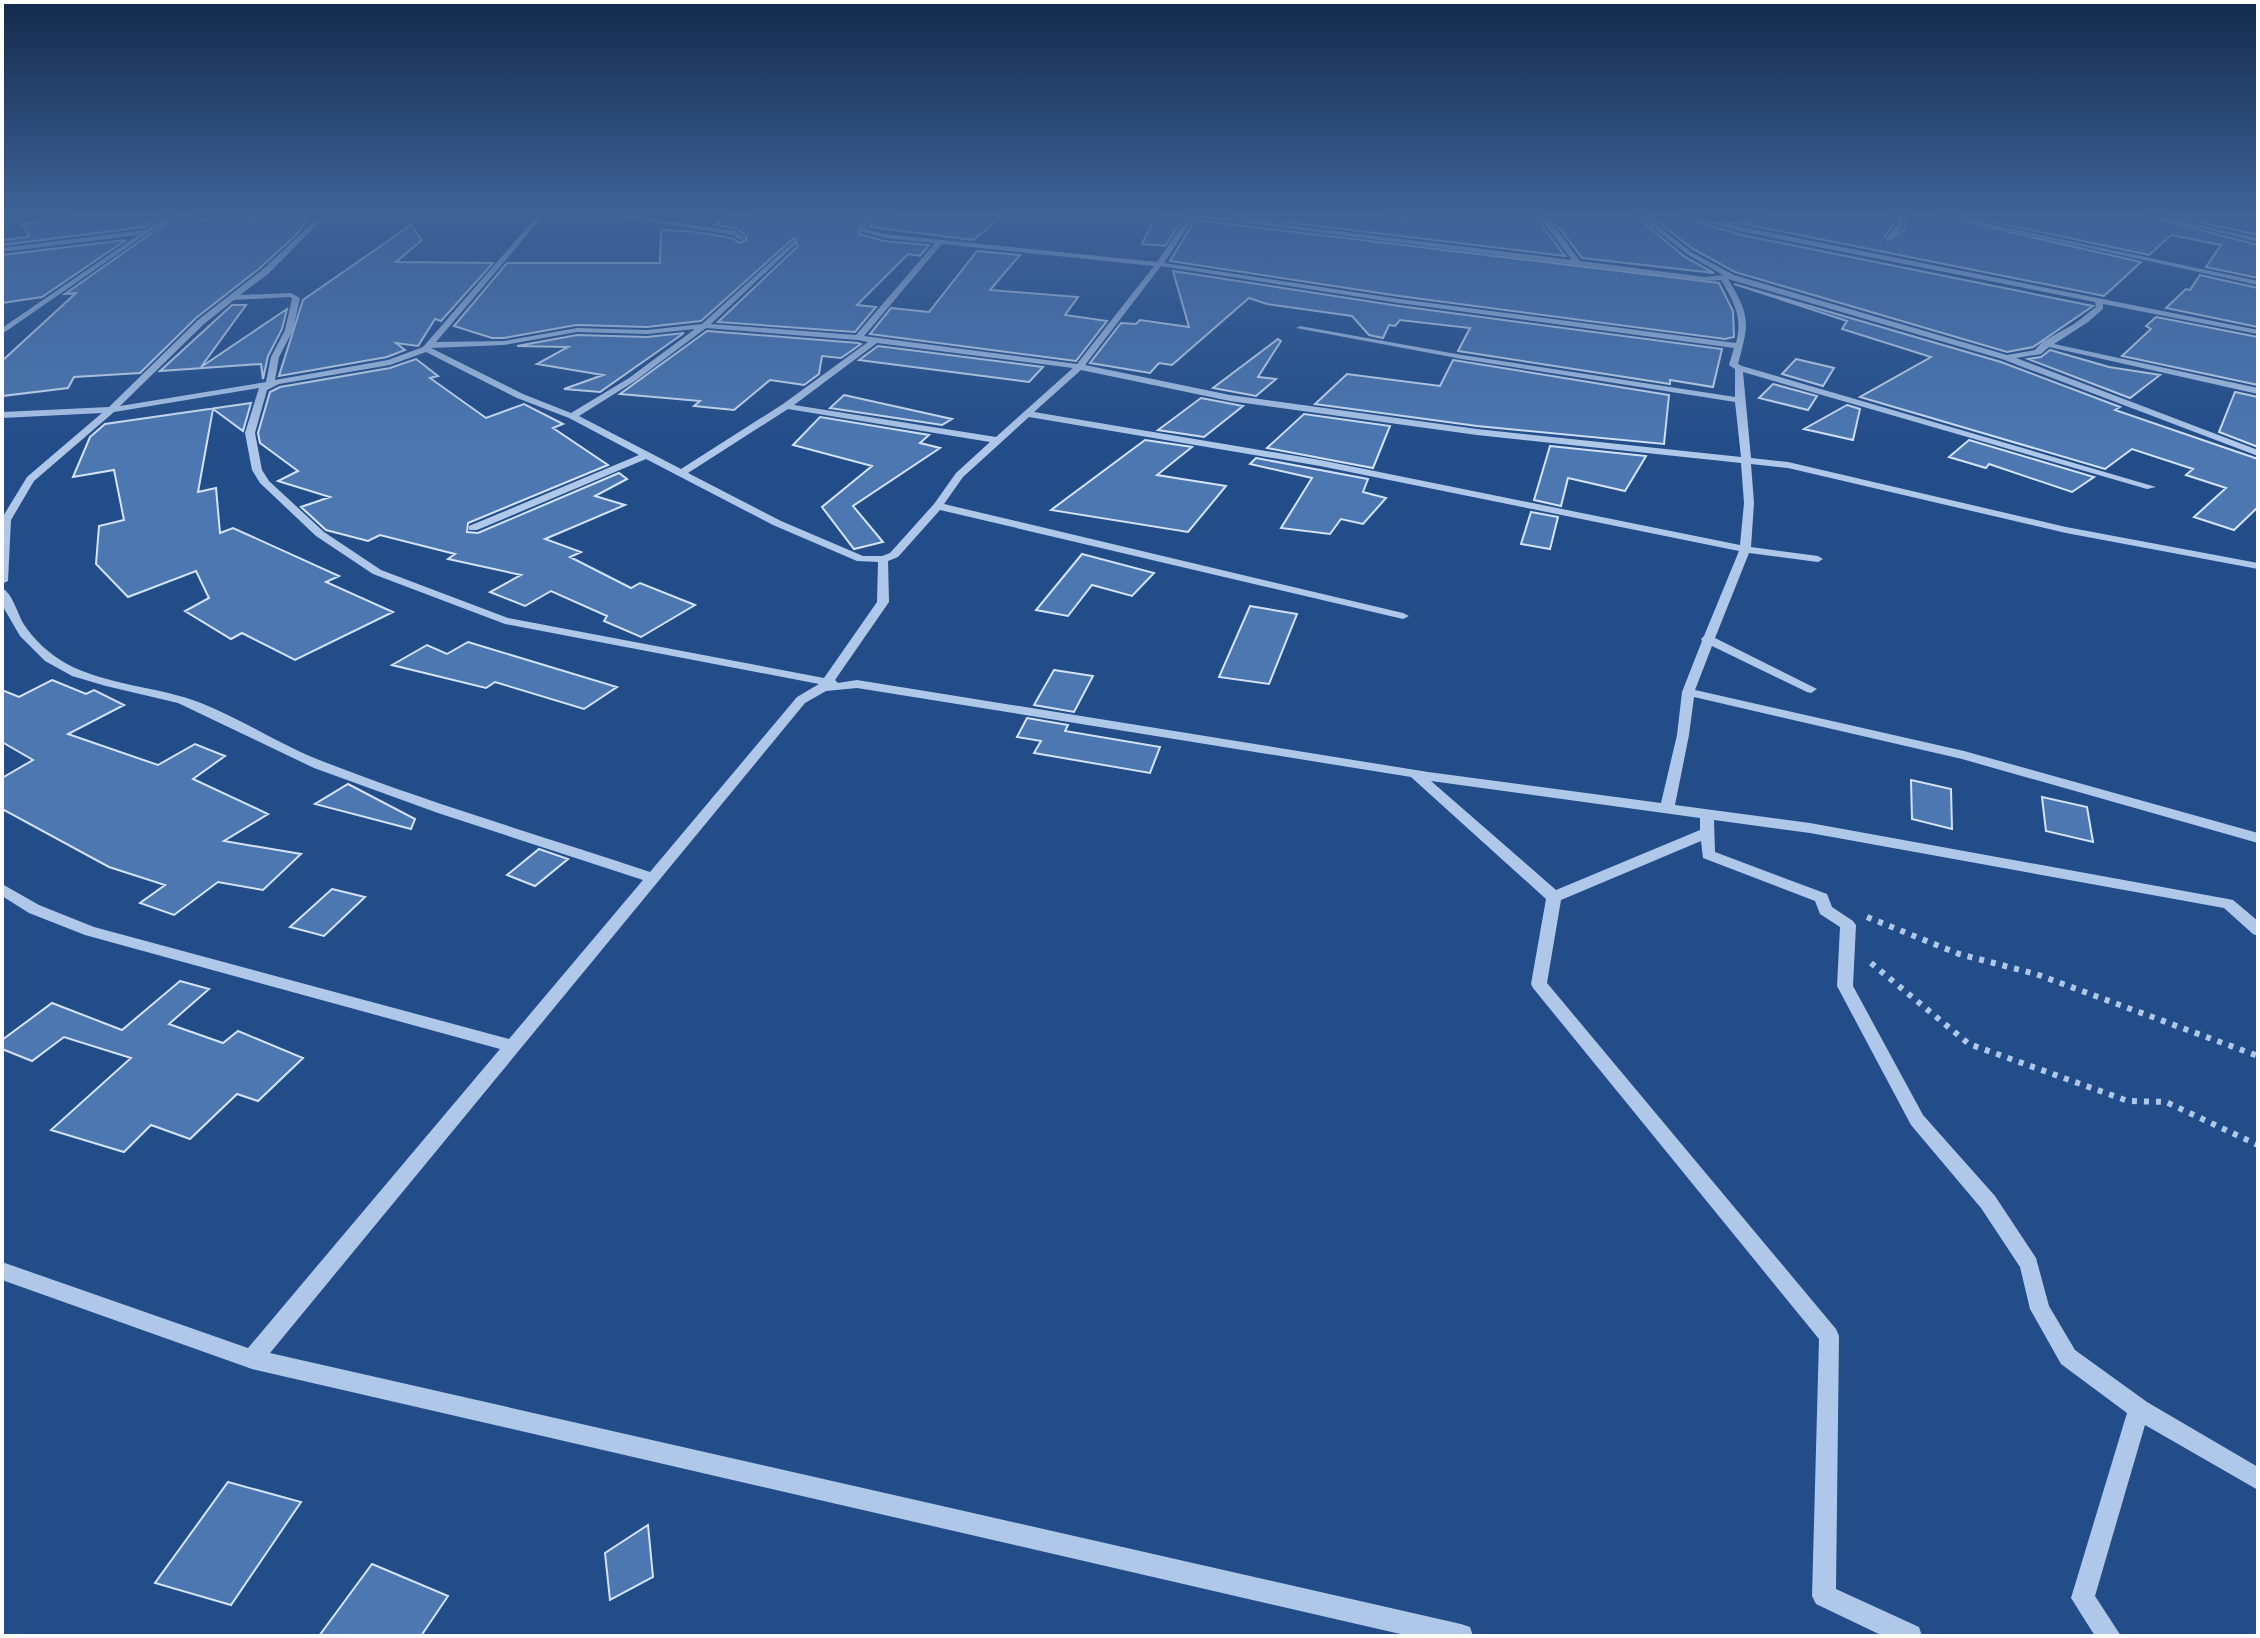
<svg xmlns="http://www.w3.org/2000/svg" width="2260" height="1638" viewBox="0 0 2260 1638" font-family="Karla,sans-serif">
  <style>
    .building { fill: #4c77b1; stroke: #d4e3f7; stroke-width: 2 }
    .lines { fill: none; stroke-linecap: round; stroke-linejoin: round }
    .path { stroke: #afc8ea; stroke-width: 6; stroke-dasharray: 5 7; stroke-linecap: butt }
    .minor { fill: #afc8ea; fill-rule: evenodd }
  </style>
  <rect width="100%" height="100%" fill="#234d89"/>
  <!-- building -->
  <path class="building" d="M77 215H162L144 227 2 245V240L29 237 23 224Z
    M177 215H198V220L309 216 297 234 260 268 196 318 140 373 74 377 68 388 2 396V361L76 293 65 294Z
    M729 215 861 219 859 234 884 241 929 245 920 256 908 254 857 305 876 307 855 332 718 322 798 246 794 238 701 321 647 327 576 325 504 338H492L454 326 507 263H660L661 230 689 231 732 238 739 243 746 240V236L737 229 715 225Z
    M903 215H1004L973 240 870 227 873 220Z
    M1166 215H1186L1165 246 1142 244 1155 217Z
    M1227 215H1387L1406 222 1428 217 1529 218 1541 224 1565 256Z
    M1542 215H1634L1685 257 1714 273 1582 258 1561 230Z
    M1648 215H1675L1742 235 2093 306 2033 347 2007 352 1735 272 1693 249Z
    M1766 215H1894V225L1885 235 1888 240 1905 229 1906 215H1935L2141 262 2104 296 1744 224Z
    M1960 215H2142L2258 245V278L2206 267 2221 245 2171 235 2149 255Z
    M2167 215H2258V235Z
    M1195 220 1719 283 1733 311 1734 337 1725 339 1399 296 1170 261Z
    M411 225 422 240 396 262 493 263 441 321 435 319 418 346 396 343 405 350 387 357 279 376 303 300Z
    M126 240 42 297 2 303V255Z
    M977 251 1020 255 990 290 1078 297 1065 315 1107 321 1076 361 870 334 891 308 929 312Z
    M1173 271 1399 306 1722 349 1713 387 1670 380V384L1458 351 1470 328 1400 320 1395 326 1389 325 1383 338 1369 335 1352 316 1267 304 1249 298 1172 365 1159 363 1150 373 1090 363 1121 323 1136 324 1140 320 1189 327Z
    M2200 275 2258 288V327L2166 308 2186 289 2190 290Z
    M1734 284 2001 362 2120 407 2115 410 2258 459V507L2234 530 2194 517 2226 488 2186 475 2193 469 2132 449 2105 469 1860 397 1931 357 1842 329 1847 321Z
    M232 305H246L201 367 287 309 282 329 268 356 263 379 261 364 160 371Z
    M2156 317 2258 337V385L2122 356 2151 329 2146 326Z
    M707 331 858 343 861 344 841 358 822 356 819 374 804 385 770 380 734 410 694 406 700 401 620 394Z
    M684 333 600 392 564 389 603 375 537 364 568 347 517 346 577 335 647 337Z
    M1278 339 1281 341 1258 377 1276 379 1256 396 1213 388Z
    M878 346 1043 367 1029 382 859 360Z
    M2050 350 2109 367 2160 375 2130 398 2028 359 2041 357Z
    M416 359 438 376 430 378 486 418 524 404 563 424 553 428 608 465 468 523 467 532 478 533 619 473 627 479 595 496 625 505 545 539 581 552 570 557 631 588 640 583 695 605 641 637 604 621 607 616 551 591 525 606 490 592 521 575 448 559 455 554 380 535 368 541 326 530 301 507 330 497 278 481 298 471 260 443 258 433 270 392 280 387 390 368Z
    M1796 359 1834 368 1823 386 1782 374Z
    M1453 360 1669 395 1664 444 1477 426 1315 404 1347 374 1440 386Z
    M1773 384 1817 396 1808 410 1759 398Z
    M2235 392 2258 397V447L2219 432Z
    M844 395 952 419 942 425 830 408Z
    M1201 398 1243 406 1204 437 1158 430Z
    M251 403 243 431 213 409 198 492 216 488 220 533 233 528 339 576 326 582 393 612 295 660 242 633 231 639 185 611 209 598 196 571 128 597 96 564 99 526 124 520 114 470 73 477 90 437 105 424Z
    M1847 405 1860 409 1853 440 1804 429Z
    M1304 414 1390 426 1373 468 1267 448Z
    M820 417 929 435 920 443 940 448 853 506 883 542 854 549 822 507 872 466 793 445Z
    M1145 440 1192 447 1157 475 1226 486 1188 532 1051 510Z
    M1969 440 2094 477 2072 492 1989 464 1986 468 1949 457Z
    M1550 446 1646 456 1625 491 1568 478 1561 506 1534 500Z
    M1256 458 1368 479 1363 492 1386 498 1363 524 1341 519 1330 534 1281 528 1312 478 1250 464Z
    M1531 512 1558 517 1550 549 1521 544Z
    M1082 554 1154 573 1132 596 1092 585 1068 616 1036 610Z
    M1250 606 1297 614 1269 684 1219 677Z
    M468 642 617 687 584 709 495 682 486 688 392 665 427 645 447 654Z
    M1054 670 1093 676 1074 712 1034 705Z
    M52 680 86 694 94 690 124 705 68 734 158 765 195 744 225 756 193 779 268 814 224 841 301 854 263 890 218 882 174 915 140 903 165 885 109 867 2 809V778L33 760 2 742V690L19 697Z
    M1027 718 1068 725 1065 731 1160 747 1150 773 1034 753 1041 741 1017 737Z
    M1911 780 1951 789 1952 829 1912 819Z
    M348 784 415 819 411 829 315 804Z
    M2042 797 2087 807 2093 842 2046 831Z
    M539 849 568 859 535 886 507 875Z
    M332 889 365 897 324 936 290 927Z
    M180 981 209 989 169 1024 223 1043 238 1031 303 1058 258 1101 237 1094 190 1139 151 1125 124 1152 51 1130 131 1058 64 1037 32 1061 2 1049V1040L52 1003 122 1030Z
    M228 1482 301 1502 231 1605 155 1583Z
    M648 1525 653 1577 610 1600 605 1553Z
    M372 1564 448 1596 421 1636H319Z"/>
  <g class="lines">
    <!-- path -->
    <path class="path" d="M1867 917 1959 954 2036 974 2258 1056
      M1871 963 1969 1044 2128 1101 2166 1102 2258 1145"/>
    <!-- minor -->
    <path class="minor" d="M167 215H174L2 334V328L138 235 2 252V248L145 230Z
      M321 215H327L268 274 240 295 291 293 300 298 293 330 279 357 275 380 388 360 423 347 538 215H544L436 342 504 341 577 328 647 330 702 324 794 241 796 244 711 324 856 335 935 243 884 238 860 231 866 215H872L866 229 884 234 1157 262 1189 215H1206L1572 260 1543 222 1531 215C1552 214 1568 246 1580 261L1705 277 1723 275 1687 254 1637 215H1644L1691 252 1734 275 2007 355 2035 350 2042 342 2074 324 2096 307 2095 302 1743 232 1682 215C1696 214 1712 224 1725 223 1738 222 1750 215 1763 215L1732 225 2258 330V334L2103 304V309L2088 322 2054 344 2258 388V394L2049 347 2041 354 2016 358 2258 450V456L2002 359 1728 279C1751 317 1749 323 1738 364L1742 366 2156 487 2147 489 1743 372 1751 458 1788 462 2066 527 2258 563V569L2066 533 1788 468 1751 464 1754 503 1751 547 1818 556 1823 559 1818 562 1749 553 1715 638 1817 689 1811 693 1807 692 1712 646 1695 690 1964 751 2258 833V843L1962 759 1694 697 1689 735 1675 805 1810 823 2228 899 2233 900 2258 921V936L2253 934 2224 908 1810 833 1714 820 1715 852 1827 894 1832 907 1853 921 1856 925 1853 986 1923 1115 1995 1196 2036 1258 2049 1306 2075 1350 2147 1402 2258 1467V1490L2145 1425 2095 1596 2121 1636H2095L2071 1598 2127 1413 2061 1364 2030 1309 2020 1267 1981 1208 1911 1125 1837 986 1840 927 1820 914 1815 901 1703 858 1701 841 1561 900 1547 983 1836 1329 1839 1336 1836 1589 1919 1627 1922 1636H1883L1816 1604 1812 1596 1819 1339 1533 988 1531 984 1546 899 1411 777 857 688 826 691 805 703 270 1353 1461 1624 1470 1627 1473 1636H1409L252 1369 2 1280V1262L248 1348 500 1049 85 935 29 913 2 896V884L39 905 94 927 509 1039 643 880 438 813 314 768 178 703 106 686 72 676 45 661 20 636 2 605V588C12 593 17 612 23 623 34 640 49 654 67 664 109 686 157 686 201 703 244 720 283 747 327 763 433 804 542 836 650 872L797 697 819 684 505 624 373 574 316 536 260 483 252 470 245 433 259 388 114 412 34 481 11 520 8 581 2 584V518L27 477 102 413 2 418V412L109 407 198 320 262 270ZM1194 217 1705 281 1721 280C1734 302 1743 317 1736 343L1399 299 1164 263ZM942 244 1154 266 1077 364 864 336ZM1161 266 1399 303 1734 348 1729 365 1735 369V397L1462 355 1300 326 1296 328 1462 359 1735 402 1741 457 1477 429 1230 395 1085 365ZM290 297 292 299 285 330 271 357 266 382 120 406 204 324 234 300ZM706 328 858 340 868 342 783 404 681 469 579 416 635 381ZM695 329 629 378 571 413 523 394 431 348 504 345 577 332 647 334ZM877 343 1065 367 1073 368 996 437 794 405ZM426 352 517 398 569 418 639 455 469 526V530H477L646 459 773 525 857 561 878 562 877 602 824 678 508 618 381 570 324 532 269 481 262 470 255 433 267 390 279 384 390 365ZM1081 370 1230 401 1477 435 1741 463 1744 503 1740 545 1320 460 1034 412ZM788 409 990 442 956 473 934 504 890 553 882 556H863L781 521 688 473ZM1029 417 1320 466 1739 551 1704 636 1701 639 1702 641 1682 692 1677 735 1661 803 1428 772 857 680 838 683 835 680 889 602 888 561 898 557 940 510 1403 619 1409 616 1403 613 944 504 963 477ZM1431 781 1700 818V830L1556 890Z
      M610 215H624L735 231 744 238 741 240 733 235Z
      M1390 215H1426L1405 219Z
      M1897 215H1903V227L1892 237H1888V235L1897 226Z
      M1938 215H1948L2258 281V285Z
      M2145 215H2155L2258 238V242Z"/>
  </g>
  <!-- sky -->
  <linearGradient id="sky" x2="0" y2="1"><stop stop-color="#132a4b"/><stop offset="0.48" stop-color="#3f6297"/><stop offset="1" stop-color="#3f6297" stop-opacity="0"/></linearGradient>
  <rect width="2260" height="444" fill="url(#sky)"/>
  <!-- border -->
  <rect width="2260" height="1638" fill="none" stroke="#ffffff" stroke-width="8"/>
</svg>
